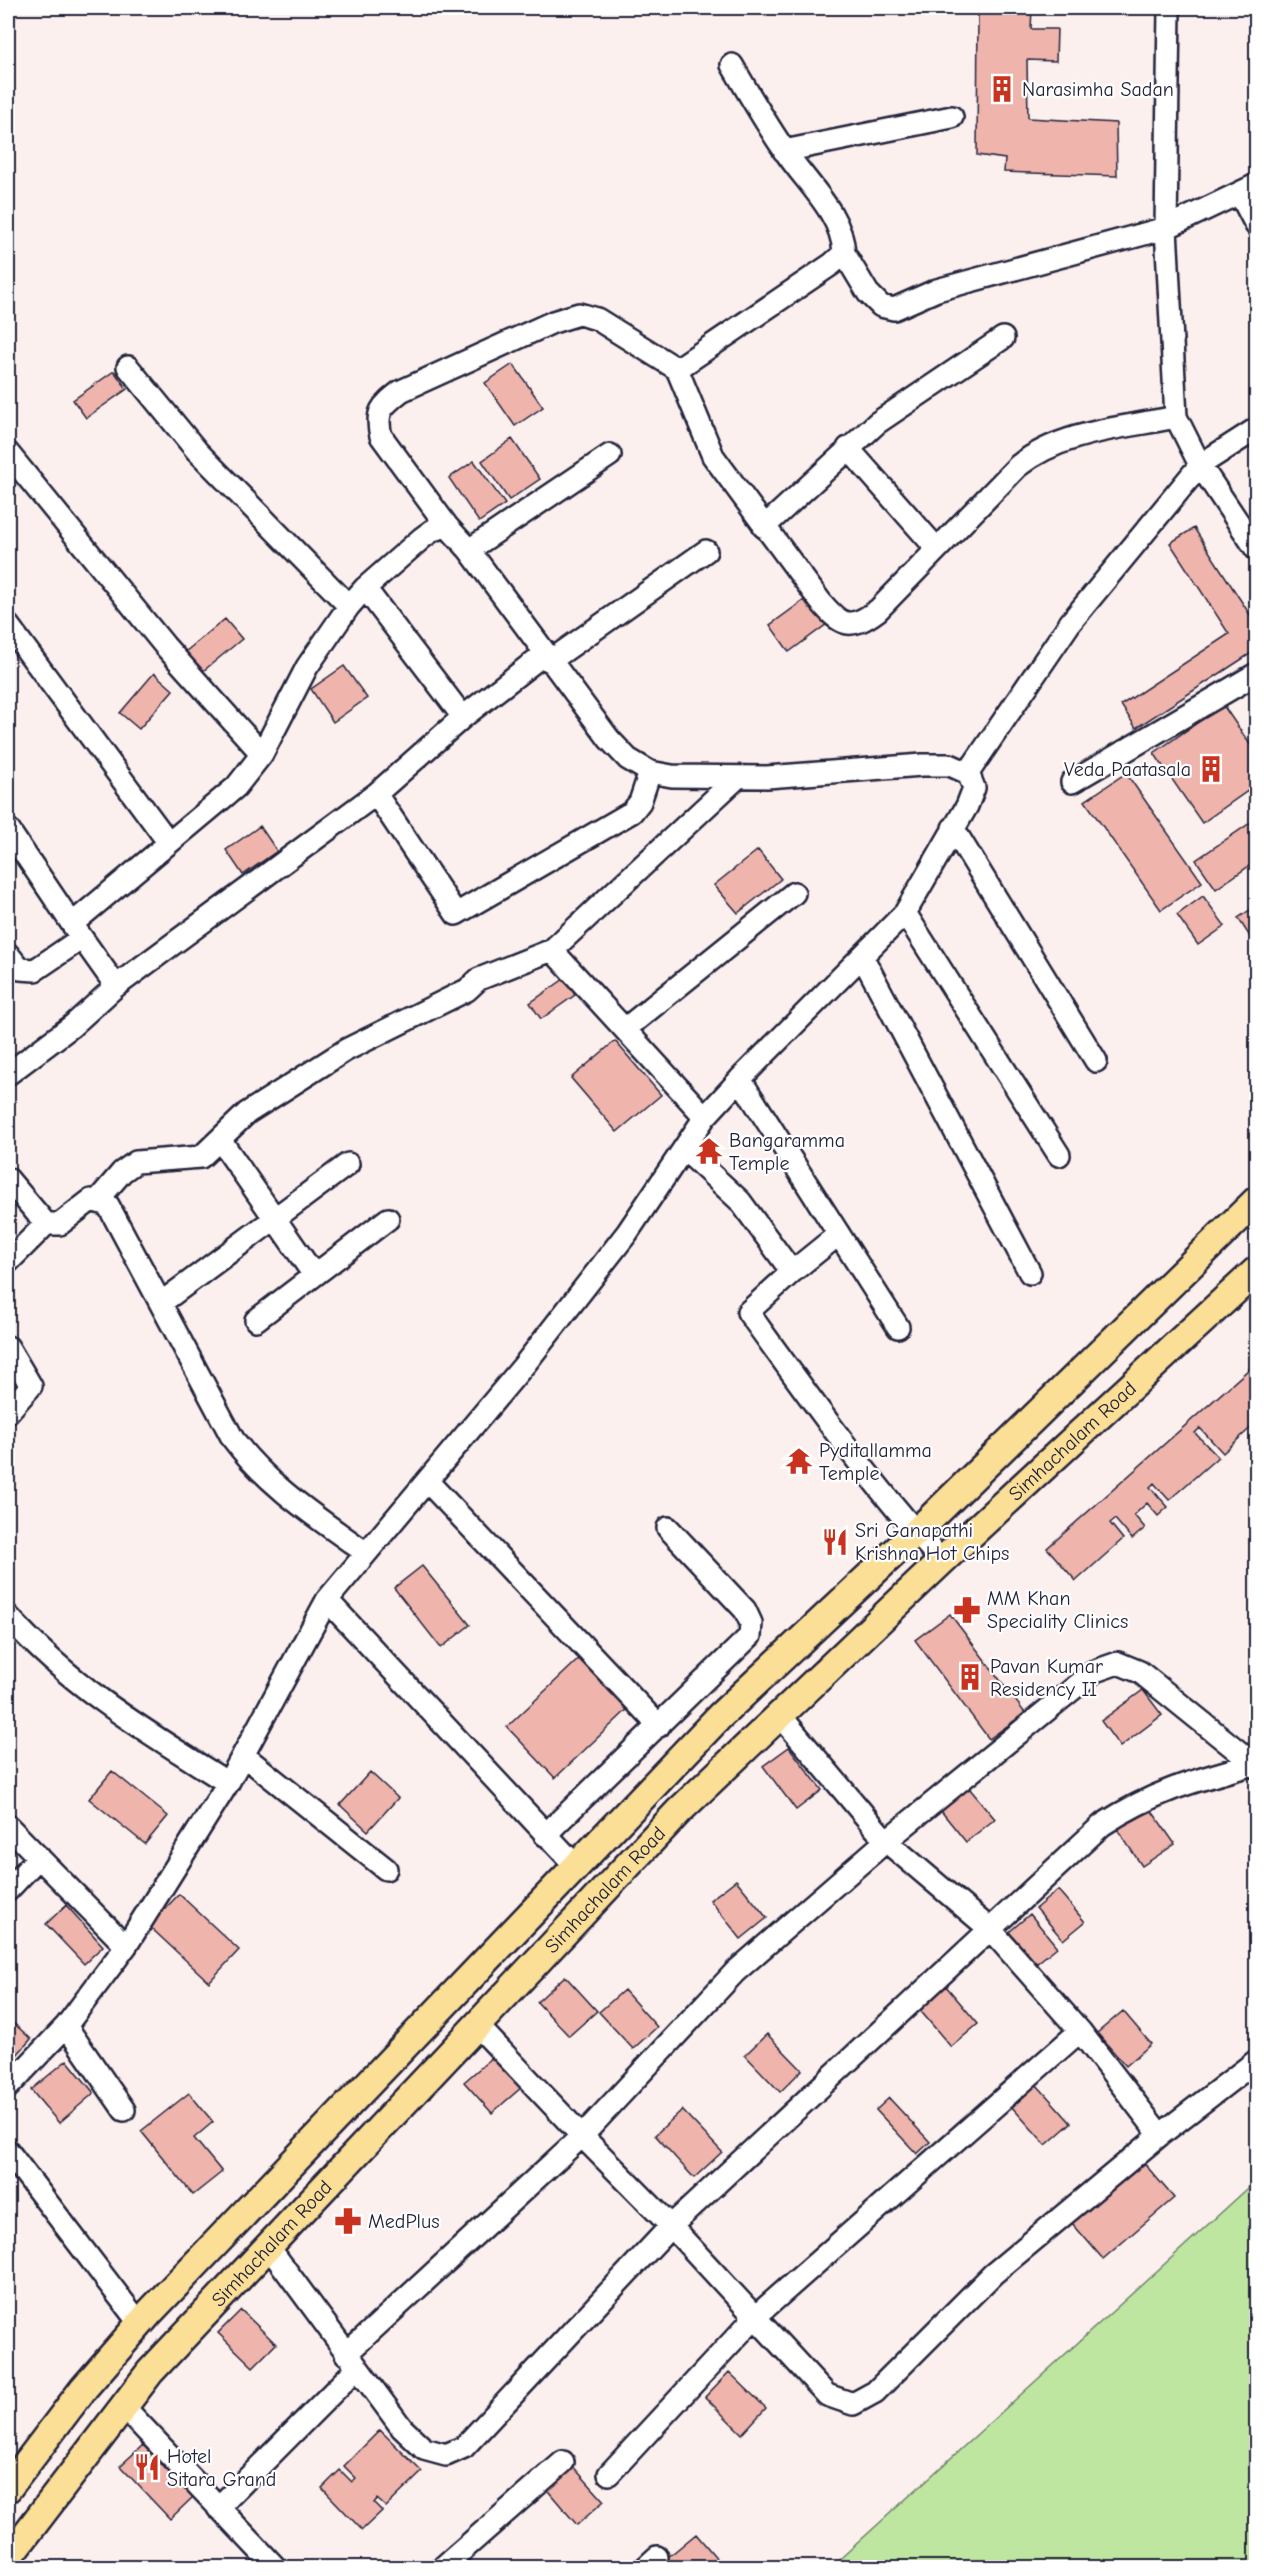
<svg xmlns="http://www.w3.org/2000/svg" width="1264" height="2575" viewBox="0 0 1264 2575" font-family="'Comic Neue',sans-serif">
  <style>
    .green { fill: #bfe6a1; stroke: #70846e; stroke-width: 1.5 }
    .building { fill: #efb4ac; stroke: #22223b; stroke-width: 1.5 }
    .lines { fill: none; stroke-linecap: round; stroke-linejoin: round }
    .minor-casing { stroke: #22223b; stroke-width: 26 }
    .major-casing { stroke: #22223b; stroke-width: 32 }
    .minor { stroke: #fff; stroke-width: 21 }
    .major { stroke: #fbdf96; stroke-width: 27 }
    .labels { text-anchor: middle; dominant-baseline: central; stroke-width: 4.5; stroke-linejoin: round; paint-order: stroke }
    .poi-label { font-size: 20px; fill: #22223b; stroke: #fff; text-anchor: start }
    .street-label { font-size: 20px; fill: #22223b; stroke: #fff }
  </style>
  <rect width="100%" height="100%" fill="#fcf0ee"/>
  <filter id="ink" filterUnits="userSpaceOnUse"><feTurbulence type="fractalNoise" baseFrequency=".0167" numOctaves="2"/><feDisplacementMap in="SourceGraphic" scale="12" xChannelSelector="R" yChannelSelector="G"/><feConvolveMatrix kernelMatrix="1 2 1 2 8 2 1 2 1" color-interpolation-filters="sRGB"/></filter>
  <g filter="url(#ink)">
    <!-- green -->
    <path class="green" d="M1256 2181V2567H831Z"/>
    <!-- building -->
    <path class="building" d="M978 8H1032L1031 29H1057L1056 61 1027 60 1028 118 1116 123 1117 176 1004 172 1005 159 977 155Z
      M513 364 543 407 515 426 485 383Z
      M114 371 127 389 86 418 73 400Z
      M512 439 540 479 509 500 482 461Z
      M474 461 505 504 479 522 449 478Z
      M1194 528 1256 624V650L1136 728 1121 705 1229 634 1170 543Z
      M811 595 831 621 789 652 770 625Z
      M225 619 242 639 202 672 185 652Z
      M344 666 367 698 333 722 311 689Z
      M154 673 173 690 139 729 120 713Z
      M1223 705 1256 753V785L1202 823 1154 753Z
      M1126 773 1202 882 1161 910 1085 801Z
      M1256 819V861L1216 889 1196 860Z
      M260 826 277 851 243 875 226 850Z
      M758 850 781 879 738 913 714 885Z
      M1203 896 1225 926 1198 945 1177 915Z
      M1256 906V946L1238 918Z
      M564 979 575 995 541 1019 530 1003Z
      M615 1041 661 1095 617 1132 571 1078Z
      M1256 1363V1392L1253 1395 1256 1399V1423L1223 1453 1200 1428 1195 1433 1218 1457 1169 1500 1154 1483 1150 1487 1168 1507 1158 1516 1147 1503 1134 1515 1145 1528 1132 1539 1115 1519 1110 1523 1123 1539 1076 1581 1047 1548Z
      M422 1566 470 1625 441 1648 394 1588Z
      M950 1614 1025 1713 989 1739 915 1640Z
      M582 1656 630 1707 555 1778 507 1727Z
      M1143 1690 1162 1715 1120 1747 1101 1721Z
      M789 1747 822 1790 796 1810 763 1766Z
      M112 1771 168 1816 145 1844 89 1799Z
      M370 1772 398 1798 368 1831 340 1805Z
      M969 1788 995 1819 966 1842 941 1811Z
      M1147 1804 1175 1844 1142 1866 1115 1826Z
      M736 1880 767 1918 741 1939 710 1900Z
      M1058 1890 1085 1922 1063 1940 1036 1908Z
      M179 1894 239 1950 209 1982 149 1926Z
      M66 1905 103 1946 84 1964 46 1924Z
      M1030 1914 1057 1947 1036 1964 1009 1932Z
      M565 1976 597 2011 569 2036 537 2002Z
      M945 1985 978 2024 951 2047 918 2008Z
      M624 1990 657 2027 633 2049 599 2012Z
      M1123 2011 1151 2044 1126 2066 1097 2033Z
      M8 2018 31 2039 8 2065Z
      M767 2034 802 2070 780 2092 745 2055Z
      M494 2056 522 2087 492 2113 464 2082Z
      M67 2060 94 2093 59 2123 31 2090Z
      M1036 2084 1071 2123 1046 2145 1011 2106Z
      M189 2093 213 2122 194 2138 222 2172 193 2195 141 2131Z
      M889 2098 930 2142 917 2154 876 2110Z
      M682 2110 722 2152 694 2178 655 2135Z
      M1143 2162 1174 2198 1103 2259 1072 2223Z
      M241 2310 276 2344 253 2367 218 2333Z
      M729 2372 766 2408 742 2434 705 2397Z
      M380 2430 422 2472 386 2507 377 2499 374 2503 382 2511 362 2530 322 2488 340 2470 352 2482 356 2478 344 2466Z
      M143 2445 193 2497 170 2519 120 2466Z
      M569 2462 604 2501 577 2525 543 2485Z
      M696 2534 725 2568H675L667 2558Z"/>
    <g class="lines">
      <defs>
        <path id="minor" d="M1169 8 1166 228 1176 417 1200 465 1256 549
          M784 151 952 117
          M1240 194 1256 225
          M844 253 868 293 881 306 894 309 937 290 1166 228 1256 185
          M128 367 197 451 349 606
          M677 369 832 264 844 253C842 213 806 183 785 151 766 124 749 94 732 65
          M848 448 937 549
          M8 453 165 646 262 754
          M447 526 381 436C375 411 382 406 401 391L553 322 579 314 597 319 677 369 713 456 820 601C841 626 850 631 878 610L1018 466C1062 431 1123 428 1176 417
          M764 527 877 423 1003 338
          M469 550 610 455
          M365 588 463 717
          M8 625 169 843
          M550 661 706 551
          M968 773 1070 623 1200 465 1256 429
          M1072 782 1256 674
          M376 794 456 914 632 812 640 802 650 772
          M953 828 1096 1061
          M8 829 72 924
          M905 913 1059 1155
          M552 950 705 1117
          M8 954 20 969 35 970 82 938
          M862 956 1030 1273
          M116 986 376 794 463 717 544 654
          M625 1029 794 893
          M8 1074 72 1026 116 986 72 924 236 787 262 754 307 667 349 606 365 588 422 538 433 530 447 526 469 550 609 739 628 759 650 772 672 776 767 777 922 765H950L968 773 974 788 967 806 905 913 740 1079 705 1117 627 1233 525 1364 327 1600 228 1783 126 1946 66 2026 8 2087
          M740 1079 898 1327
          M221 1141 314 1275
          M684 1149 740 1201 792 1272 748 1312C810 1398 870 1483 942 1561
          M8 1179 46 1224H60L91 1200 108 1205 233 1439C269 1487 318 1518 366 1553
          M98 1200 122 1172 136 1162 201 1157 247 1113 346 1050 467 990 479 979 552 950 738 777
          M8 1262 46 1224
          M792 1272 839 1234
          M161 1303 348 1164
          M256 1320 388 1219
          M8 1347 31 1386 8 1412
          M427 1481 659 1726
          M327 1600 575 1865
          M8 1616C72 1688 147 1732 228 1783
          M243 1755 386 1869
          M8 1826 126 1946
          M545 1835 750 1636 751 1623 745 1610 668 1528
          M8 1890 39 1857
          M477 2025 582 2136 735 1972 886 1841 1095 1671 1118 1663 1140 1672 1254 1764
          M66 2026 124 2110
          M1160 2135 1256 2061
          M8 2151 140 2324
          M268 2246 402 2428 424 2449 446 2455 464 2447 671 2226 827 2395 853 2404 875 2392 993 2274 1160 2135 1080 2031 991 1930 886 1841 779 1714
          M346 2354 582 2136 671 2226 1102 1825C1154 1791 1196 1780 1254 1764L1256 1767
          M123 2406 276 2568
          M609 2474 755 2317 1080 2031
          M218 2508 357 2368
          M442 2568 563 2462
          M645 2568 657 2557"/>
        <g id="major">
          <path d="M8 2488 84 2388 150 2312 720 1716 929 1520 1256 1201"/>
          <path id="s1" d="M8 2558 150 2372 679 1811 942 1561 1256 1271"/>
        </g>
      </defs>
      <!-- minor casing -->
      <use href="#minor" class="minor-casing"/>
      <!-- major casing -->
      <use href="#major" class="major-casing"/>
      <!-- minor -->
      <use href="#minor" class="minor"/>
      <!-- major -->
      <use href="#major" class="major"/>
    </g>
  </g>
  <!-- icons -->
  <defs>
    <symbol id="building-bare" viewBox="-9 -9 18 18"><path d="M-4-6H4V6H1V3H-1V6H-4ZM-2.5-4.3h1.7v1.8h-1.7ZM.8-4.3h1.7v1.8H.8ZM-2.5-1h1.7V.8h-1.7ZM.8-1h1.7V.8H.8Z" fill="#c8321e" stroke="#fff" stroke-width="2.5" paint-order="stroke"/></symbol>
    <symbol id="temple-bare" viewBox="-9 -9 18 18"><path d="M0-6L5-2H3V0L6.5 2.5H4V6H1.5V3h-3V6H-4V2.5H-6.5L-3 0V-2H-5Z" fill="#c8321e" stroke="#fff" stroke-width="2.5" paint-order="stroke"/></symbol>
    <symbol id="restaurant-bare" viewBox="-9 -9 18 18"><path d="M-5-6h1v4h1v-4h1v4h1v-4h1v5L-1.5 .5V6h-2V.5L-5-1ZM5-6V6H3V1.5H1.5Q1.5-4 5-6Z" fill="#c8321e" stroke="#fff" stroke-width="2.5" paint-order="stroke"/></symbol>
    <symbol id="pharmacy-bare" viewBox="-9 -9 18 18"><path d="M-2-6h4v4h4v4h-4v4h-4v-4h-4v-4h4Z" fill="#c8321e" stroke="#fff" stroke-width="2.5" paint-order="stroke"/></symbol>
  </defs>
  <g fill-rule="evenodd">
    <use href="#building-bare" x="983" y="70" width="38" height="38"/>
    <use href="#building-bare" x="1192" y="750" width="38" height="38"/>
    <use href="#temple-bare" x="690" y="1132" width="38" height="38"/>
    <use href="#temple-bare" x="780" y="1442" width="38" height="38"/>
    <use href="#restaurant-bare" x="816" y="1523" width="38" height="38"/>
    <use href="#pharmacy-bare" x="948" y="1591" width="38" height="38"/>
    <use href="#building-bare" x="951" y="1658" width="38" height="38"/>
    <use href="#pharmacy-bare" x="329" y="2202" width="38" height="38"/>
    <use href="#restaurant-bare" x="128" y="2448" width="38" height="38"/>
  </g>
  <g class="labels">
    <!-- poi labels -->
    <g class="poi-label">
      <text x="1022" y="89">Narasimha Sadan</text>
      <text x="1191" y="769" text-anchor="end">Veda Paatasala</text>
      <text x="729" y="1140">Bangaramma<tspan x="729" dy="23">Temple</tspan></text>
      <text x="819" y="1450">Pyditallamma<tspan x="819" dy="23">Temple</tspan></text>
      <text x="855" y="1530">Sri Ganapathi<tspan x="855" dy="23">Krishna Hot Chips</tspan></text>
      <text x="987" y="1598">MM Khan<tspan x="987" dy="23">Speciality Clinics</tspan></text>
      <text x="990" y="1666">Pavan Kumar<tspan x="990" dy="23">Residency II</tspan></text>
      <text x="368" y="2221">MedPlus</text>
      <text x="167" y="2456">Hotel<tspan x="167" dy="23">Sitara Grand</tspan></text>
    </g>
    <!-- street labels -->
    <g class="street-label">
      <text stroke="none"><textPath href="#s1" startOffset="1545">Simhachalam Road</textPath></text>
      <text stroke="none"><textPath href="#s1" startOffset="897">Simhachalam Road</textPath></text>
      <text stroke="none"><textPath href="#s1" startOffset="411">Simhachalam Road</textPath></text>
    </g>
  </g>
  <!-- margin -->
  <rect width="1264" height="2575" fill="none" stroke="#fff" stroke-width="30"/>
  <rect x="15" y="15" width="1234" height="2545" fill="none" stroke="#22223b" stroke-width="2" filter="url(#ink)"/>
</svg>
